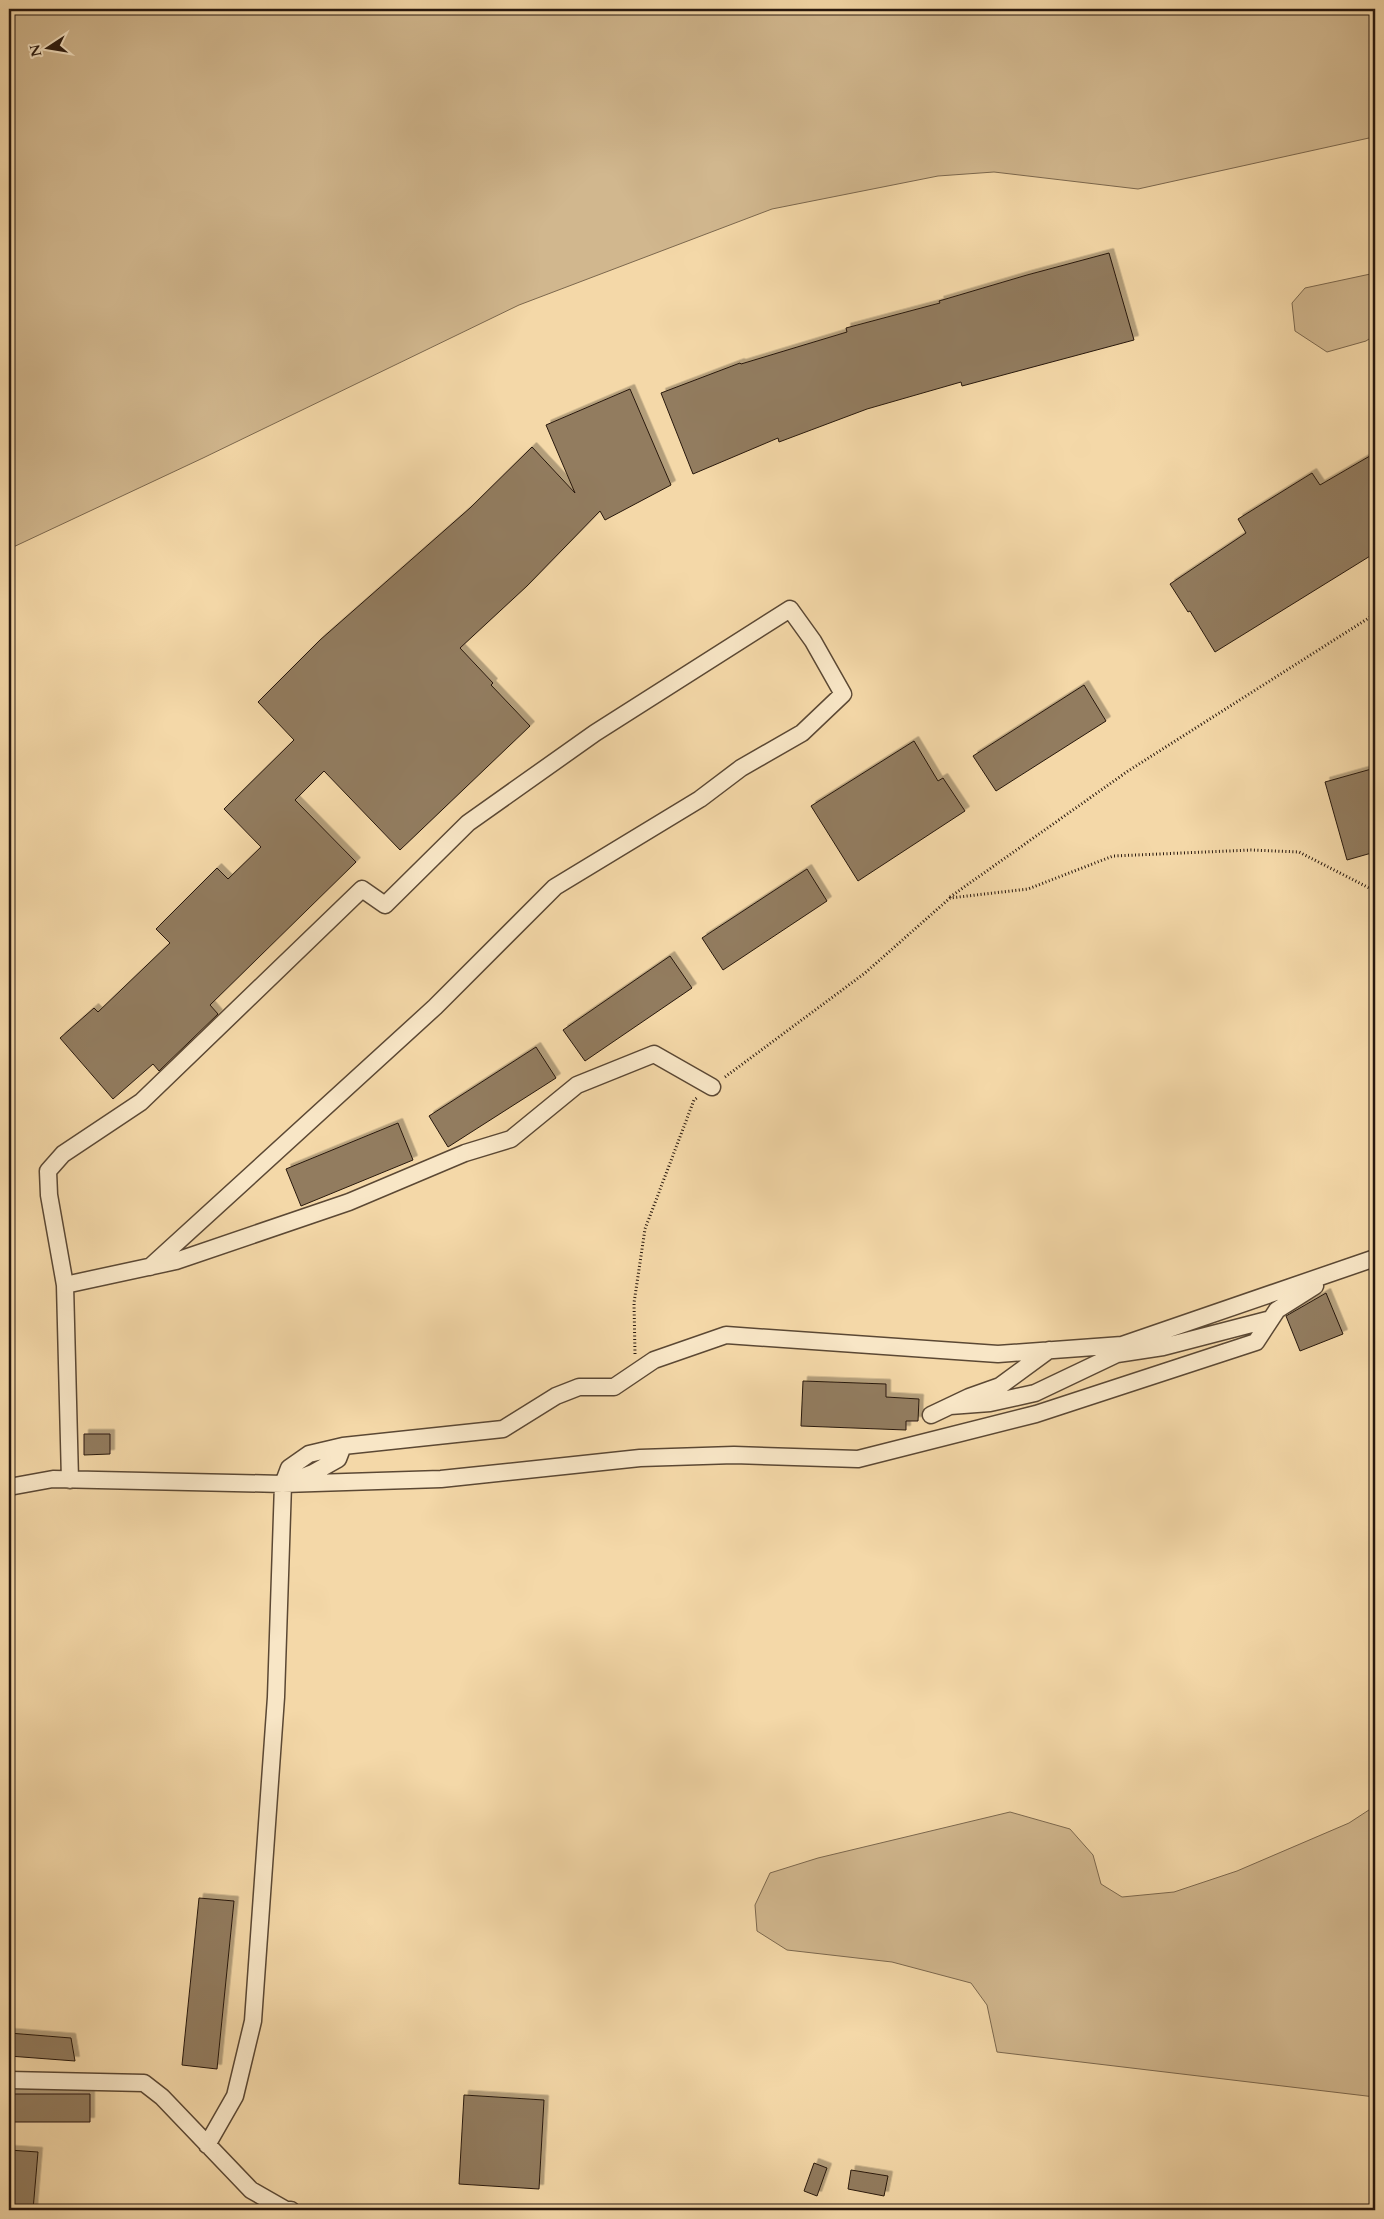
<svg xmlns="http://www.w3.org/2000/svg" width="1384" height="2219" viewBox="0 0 1384 2219" font-family="Cardo,serif">
  <style>
    .green { fill: #d1b78e; stroke: #7c684e }
    .building { fill: #927c5e; stroke: #28180e; filter: url(#shadow) }
    .lines { fill: none; stroke-linecap: round; stroke-linejoin: round }
    .minor-casing { stroke: #5b4834; stroke-width: 19 }
    .path { stroke: #28180e; stroke-width: 3; stroke-dasharray: 1 2.5; stroke-linecap: butt }
    .minor { stroke: #f8e6c6; stroke-width: 16 }
  </style>
  <defs>
    <filter id="shadow"><feDropShadow dx="4.5" dy="-4.5" stdDeviation="0" flood-color="#0004"/></filter>
  </defs>
  <rect width="100%" height="100%" fill="#f4d8a8"/>
  <filter id="stains"><feTurbulence type="fractalNoise" baseFrequency=".004" numOctaves="4"/><feColorMatrix values="0 0 0 0 .2 0 0 0 0 .09 0 0 0 0 .02 0 0 0 .5 -.17"/></filter>
  <radialGradient id="worn" r=".72"><stop offset=".6" stop-color="#630" stop-opacity="0"/><stop offset="1" stop-color="#630" stop-opacity=".3"/></radialGradient>
  <!-- green -->
  <path class="green" d="M9 9H1375V141L1369 138 1138 189 994 172 938 176 772 209 519 305 203 458 9 549Z
    M1375 273V335L1366 341 1327 352 1295 331 1292 303 1305 288Z
    M1375 1806V2097L997 2052 987 2005 971 1983 892 1962 787 1950 757 1931 755 1905 770 1873 818 1858 1010 1812 1070 1829 1093 1855 1101 1884 1122 1897 1174 1892 1237 1871 1349 1823Z"/>
  <!-- building -->
  <path class="building" d="M1109 253 1134 340 962 386 961 382 867 409 779 442 778 438 693 474 661 393 740 363 741 364 847 332 846 328 940 303 939 301 1027 275Z
    M630 389 671 485 605 520 600 511 527 586 460 648 493 683 491 685 530 726 400 850 324 771 295 800 356 862 210 1005 218 1014 159 1071 153 1064 113 1099 60 1038 94 1008 98 1012 170 943 156 929 217 868 228 879 261 847 224 809 294 740 258 702 320 640 470 508 532 447 575 493 546 425Z
    M1375 453V553L1215 652 1190 611 1188 612 1170 584 1246 533 1238 519 1312 473 1320 485Z
    M1084 685 1106 721 996 791 973 756Z
    M914 741 938 781 943 778 965 811 858 881 811 806Z
    M1375 768V852L1347 860 1325 782Z
    M807 869 827 901 723 970 702 938Z
    M670 956 692 988 585 1061 563 1030Z
    M536 1047 556 1078 448 1147 429 1116Z
    M398 1123 413 1160 301 1206 286 1169Z
    M1326 1293 1343 1334 1300 1351 1286 1316Z
    M803 1381 886 1384V1397L919 1399 918 1421H906V1430L801 1426Z
    M84 1434H110V1454L84 1455Z
    M199 1898 234 1901 217 2069 182 2065Z
    M9 2033 71 2038 75 2061 9 2056Z
    M9 2094H90V2122H9Z
    M464 2095 544 2100 539 2189 459 2184Z
    M9 2150 38 2152 33 2210H9Z
    M814 2163 827 2168 817 2196 804 2191Z
    M851 2170 888 2176 884 2196 848 2189Z"/>
  <g class="lines">
    <defs>
      <path id="minor" d="M65 1285 176 1261 349 1202 465 1153 511 1139 577 1085 654 1054 712 1087
        M950 1406 990 1403 1035 1393 1117 1354 1163 1347 1271 1319
        M931 1415 969 1397 1000 1386 1049 1350
        M70 1480 65 1285 49 1195 48 1171 63 1154 141 1102 362 889 385 905 468 823 595 733 790 609 813 641 843 694 802 733 741 768 700 799 555 887 435 1007 150 1267
        M295 1480 313 1473 338 1459 343 1446
        M9 1487 53 1479 283 1484 441 1479 640 1458 734 1455 858 1459 1036 1414 1256 1342 1277 1310 1315 1286
        M9 2080 144 2083 162 2097 251 2190 286 2210H291
        M207 2145 235 2096 253 2021 276 1697 283 1484 289 1468 309 1454 343 1446 503 1429 556 1396 579 1387H614L654 1360 726 1335 998 1354 1122 1345 1375 1258"/>
    </defs>
    <!-- minor casing -->
    <use href="#minor" class="minor-casing"/>
    <!-- path -->
    <path class="path" d="M950 897 1128 771 1375 614
      M725 1077 865 973 950 898 1028 889 1113 856 1251 850 1299 852 1375 891
      M635 1354 634 1303 645 1229 694 1100 698 1097"/>
    <!-- minor -->
    <use href="#minor" class="minor"/>
  </g>
  <!-- margin -->
  <rect width="1384" height="2219" fill="none" stroke="#f4d8a8" stroke-width="30"/>
  <rect x="10" y="10" width="1364" height="2199" fill="none" stroke="#28180e" stroke-width="2.5"/>
  <rect x="15" y="15" width="1354" height="2189" fill="none" stroke="#28180e"/>
  <!-- north arrow -->
  <g transform="translate(48 48) rotate(258)" stroke="#f8e6c6" stroke-width="4" paint-order="stroke">
  <path d="M0-4L9 19L0 12L-9 19Z" fill="#28180e"/>
  <text y="-8" font-size="14" font-weight="bold" text-anchor="middle" fill="#28180e">N</text>
  </g>
  <rect width="100%" height="100%" filter="url(#stains)"/>
  <rect width="100%" height="100%" fill="url(#worn)"/>
</svg>
